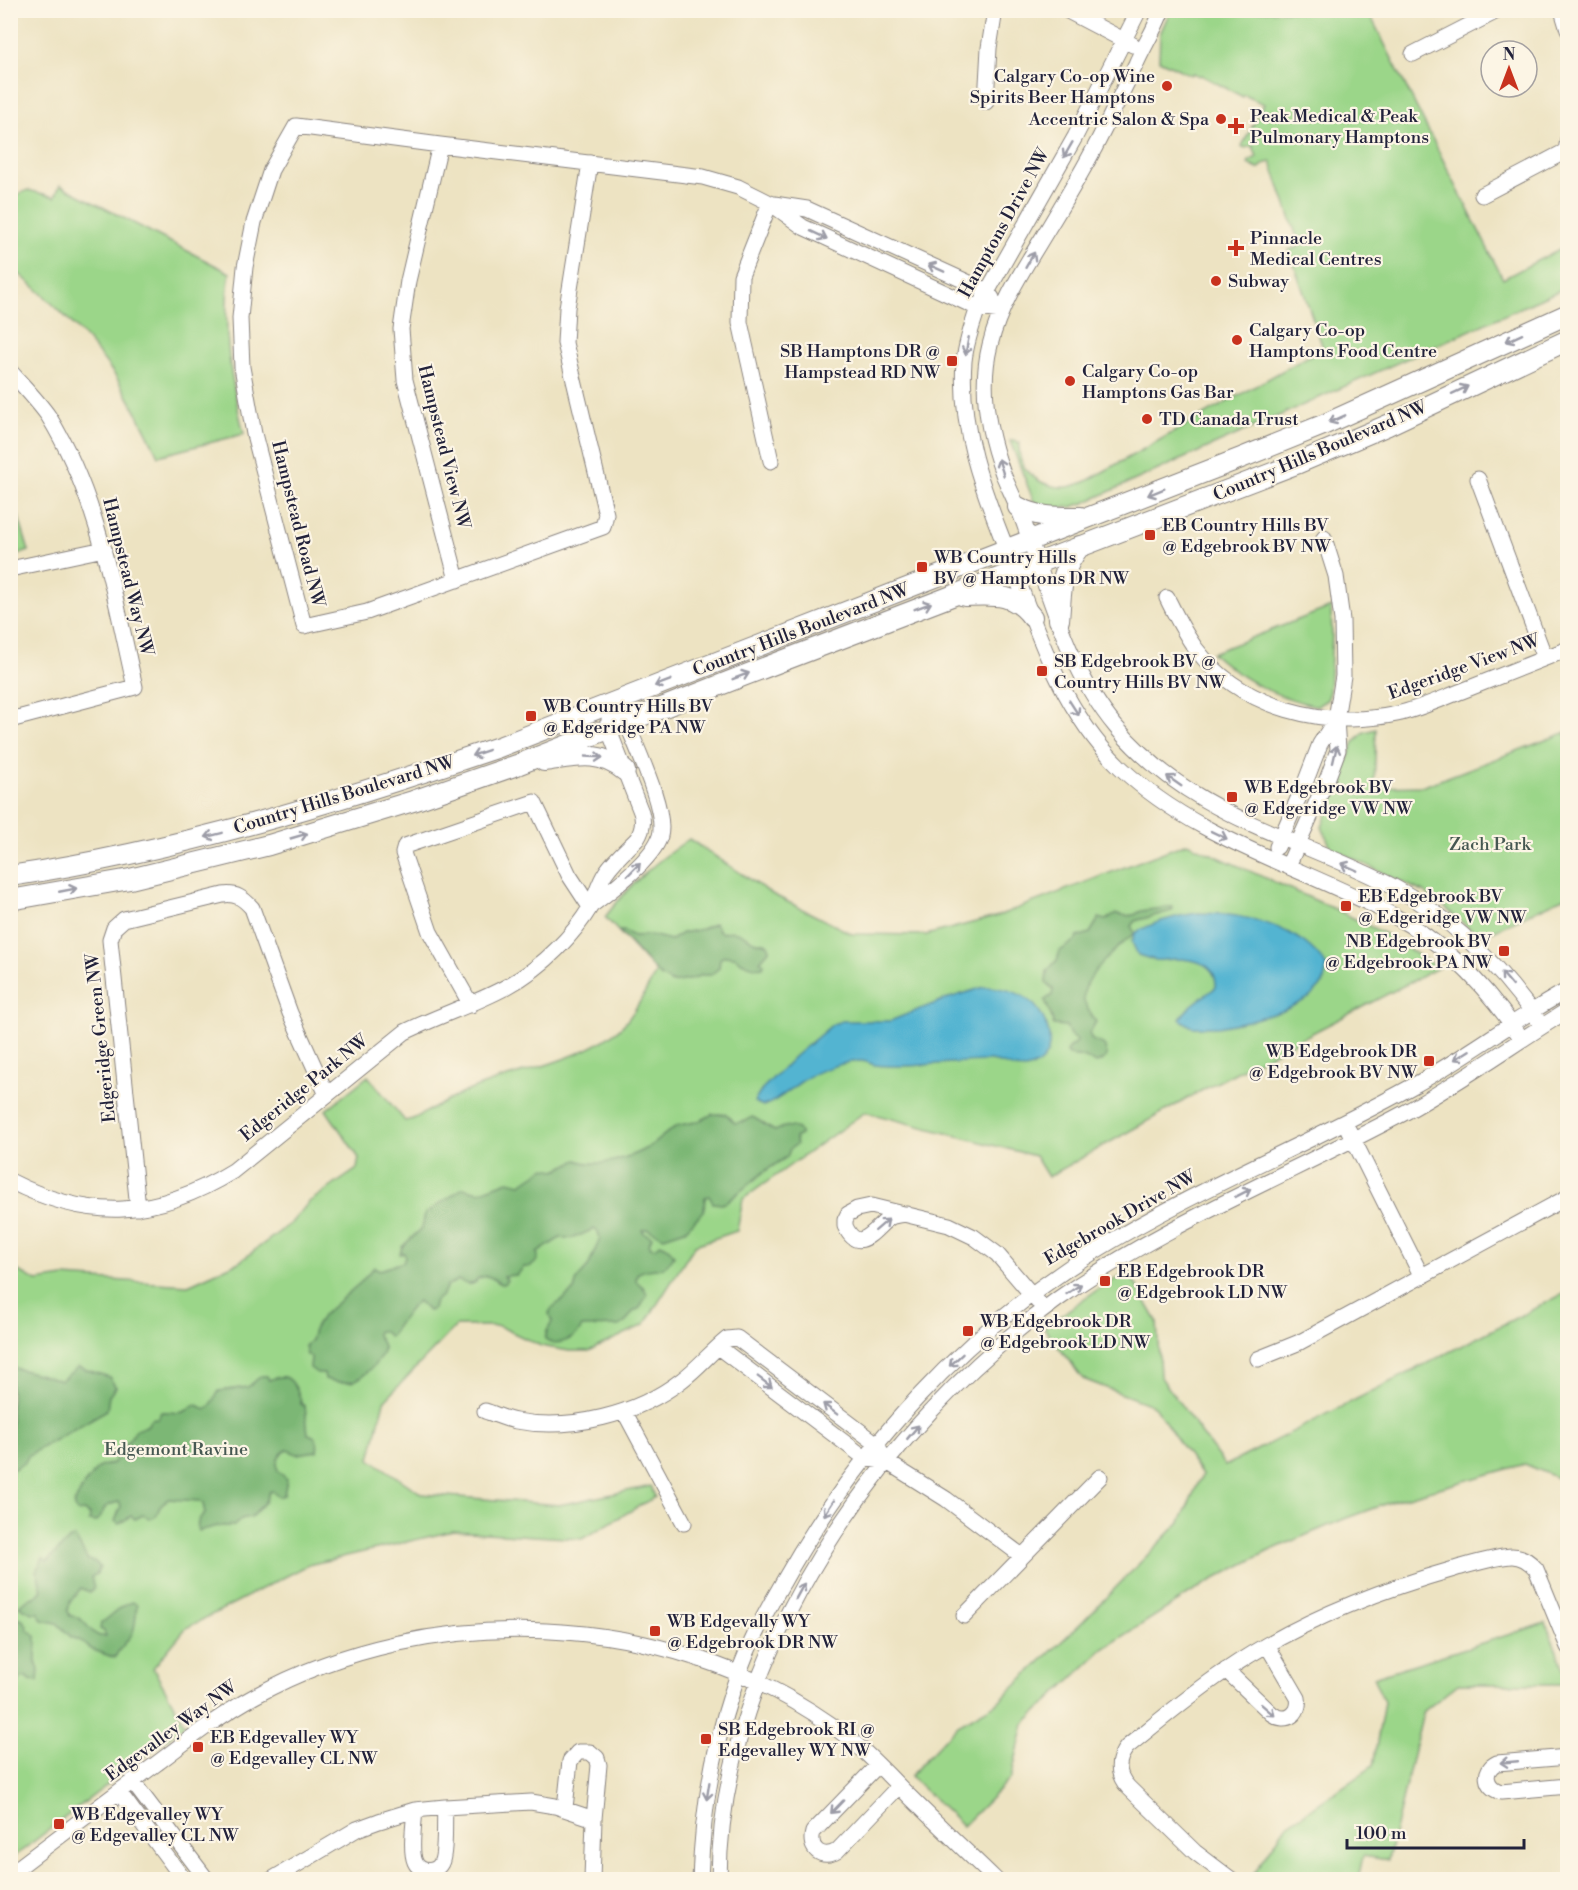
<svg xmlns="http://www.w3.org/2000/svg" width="1578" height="1890" viewBox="0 0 1578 1890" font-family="'Libre Bodoni',serif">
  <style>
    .green { fill: #9bd689; stroke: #5e7c62; stroke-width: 1.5 }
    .forest { fill: #7cb775; stroke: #4f6c58; stroke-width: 1.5 }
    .water { fill: #52b4d1; stroke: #3a6b86; stroke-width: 1.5 }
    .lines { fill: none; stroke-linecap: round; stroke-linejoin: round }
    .minor-casing { stroke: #88827e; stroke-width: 17 }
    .major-casing { stroke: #88827e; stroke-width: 22 }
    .minor { stroke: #fff; stroke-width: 15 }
    .major { stroke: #fff; stroke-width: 20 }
    .oneway { stroke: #9c9ca7 }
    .poi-dot { fill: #c8321e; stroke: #fcf5e5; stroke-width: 2 }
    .labels { text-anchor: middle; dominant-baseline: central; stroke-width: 4.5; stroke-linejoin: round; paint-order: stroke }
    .poi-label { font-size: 18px; fill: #22223b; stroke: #fcf5e5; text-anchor: start }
    .street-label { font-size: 18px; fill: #22223b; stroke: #fcf5e5 }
    .park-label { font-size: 18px; fill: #465852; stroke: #fcf5e5 }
  </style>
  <rect width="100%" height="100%" fill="#fcf5e5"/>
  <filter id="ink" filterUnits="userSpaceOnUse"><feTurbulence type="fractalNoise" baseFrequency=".0167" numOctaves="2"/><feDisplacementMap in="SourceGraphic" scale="12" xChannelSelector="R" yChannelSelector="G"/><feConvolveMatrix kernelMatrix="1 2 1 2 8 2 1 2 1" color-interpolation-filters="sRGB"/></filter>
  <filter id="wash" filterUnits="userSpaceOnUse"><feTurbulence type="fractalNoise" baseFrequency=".008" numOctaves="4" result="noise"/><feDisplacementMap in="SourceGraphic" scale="24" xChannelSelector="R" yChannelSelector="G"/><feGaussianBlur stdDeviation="1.35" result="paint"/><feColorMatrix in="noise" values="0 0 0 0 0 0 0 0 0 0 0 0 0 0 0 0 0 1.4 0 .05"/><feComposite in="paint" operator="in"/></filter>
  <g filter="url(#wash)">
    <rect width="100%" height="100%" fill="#ede3c2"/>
    <!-- green -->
    <path class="green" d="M1170 11H1368L1503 279 1567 245V287L1084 503 1071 507 1044 509 1042 506 1034 502 1010 441 1014 440 1020 443C1014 468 1041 489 1066 487 1072 487 1078 484 1085 482L1323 348 1289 250 1300 246 1271 162 1266 163 1258 169 1248 164 1249 161 1257 157 1253 146 1244 148 1242 146 1264 104 1244 95 1243 97 1201 75 1199 76 1193 73 1191 75 1159 60 1160 34Z
      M60 185 230 273C221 326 231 382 244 434L158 456C145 428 131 400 114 374 86 333 48 298 11 267V197L28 190 55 197Z
      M11 500 18 515 29 551 14 556 11 543Z
      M1331 607 1332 635 1329 695 1327 700 1317 706C1277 698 1242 680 1212 653Z
      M1376 729 1374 787 1424 786 1567 732V896L1495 930 1477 935 1443 906 1423 892 1331 848 1322 827 1354 742 1364 732Z
      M689 839 772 894 852 934 926 935 995 917 1187 843 1335 909 1389 936 1438 968 1208 1087 1048 1177 1035 1156 865 1112 743 1199 737 1231 695 1245 644 1325 589 1351H569L541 1346 499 1326H456L384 1401 370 1459 422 1494 559 1505 651 1486 655 1497 582 1539 453 1531 308 1565 186 1628 153 1668 185 1725 11 1859V1267L37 1281 64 1277 188 1285 239 1262 291 1223 309 1202 357 1169 359 1158 326 1110 368 1076 405 1121 413 1119C432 1109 451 1098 470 1090 516 1071 592 1059 625 1023 638 1008 647 989 656 972L605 917C632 882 654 863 689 839Z
      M1128 1271 1157 1321 1160 1376 1225 1466 1567 1292V1482L1525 1464 1393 1501 1344 1519 1269 1551 1205 1584 1103 1649 1024 1724 1011 1778 963 1826 910 1776 958 1725 997 1703 1082 1622 1180 1522 1202 1475 1154 1406 1083 1379 1044 1328 1086 1297Z
      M1546 1623 1567 1677V1684H1458L1423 1712 1388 1860 1363 1856 1358 1879 1254 1880 1251 1878 1286 1826 1373 1766 1384 1702 1373 1677Z"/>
    <!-- forest -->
    <path class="forest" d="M1166 907H1173L1172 911 1135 921 1131 926 1135 933C1120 945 1079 979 1084 1001 1086 1008 1092 1015 1096 1022L1089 1033 1092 1040 1103 1044C1109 1054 1107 1060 1096 1063L1083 1057 1069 1055 1067 1052 1068 1048 1076 1043 1077 1040 1070 1035 1066 1026 1053 1025V1021L1045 1000 1052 995 1053 989 1046 983 1047 971 1057 960 1060 951 1076 940 1077 937 1090 933 1099 918 1106 920C1119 908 1119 918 1133 915 1136 915 1138 912 1141 911 1150 909 1157 910 1166 907Z
      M715 923 719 931 723 933C735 928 742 934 752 940 757 943 763 942 768 944L770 949 760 961 764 964 763 967C755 969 739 962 735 957L724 956 720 959 719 968 711 975H701L693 979 672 983 660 976 619 931H624L634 936 651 935 671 940 682 933 702 929Z
      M712 1114H726L735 1123 746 1121 752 1117C762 1121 766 1127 775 1131 786 1126 786 1125 798 1129L801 1135 795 1138 797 1144 790 1149 787 1157 765 1171 727 1202 722 1204 713 1203 709 1196 705 1197 704 1211 685 1230 664 1237 647 1229 642 1230 644 1233 652 1237 649 1244 651 1247 654 1248 660 1244C667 1246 670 1249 674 1255 663 1277 653 1264 637 1274L636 1281 644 1288 647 1294 640 1308 633 1312 625 1323 619 1326 582 1327C576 1339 557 1348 545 1339L547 1331 552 1322 549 1313 552 1308 574 1290 577 1279 588 1267 600 1238 598 1232 594 1229 574 1238H560L537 1253 538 1256C537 1263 532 1268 524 1267L517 1275 504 1276 507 1280 504 1284H501C491 1278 490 1273 477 1279L476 1282C468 1287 465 1283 458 1280L447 1286 442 1296 435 1301 433 1309 428 1311 418 1301C406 1311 398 1325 390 1337L383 1331H378L377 1335C379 1339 383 1343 383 1348 385 1358 360 1382 349 1382 342 1383 332 1381 325 1379L324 1373H317L310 1368 311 1357 307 1355 305 1346 311 1340 314 1330 322 1316 361 1282 374 1267 380 1270 403 1262 405 1256 404 1253 400 1254 402 1247 422 1228 425 1214 463 1188 479 1192 508 1181 521 1184 545 1168 556 1170 577 1160C598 1169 628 1158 647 1148 658 1141 666 1132 677 1126 684 1123 689 1124 695 1122 701 1121 707 1117 712 1114Z
      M11 1367 61 1380 78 1367 109 1377 116 1387 109 1396 107 1410 29 1455 25 1462 11 1471Z
      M261 1376H267L269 1380C274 1378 281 1376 285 1377 294 1380 301 1397 301 1404L305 1406 308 1434C316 1435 319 1443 317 1451L297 1454 287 1450C279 1454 275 1462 278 1471L287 1479 284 1495 279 1497 272 1491 269 1492 265 1502 251 1517 241 1519 234 1526H218L199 1531C195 1524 199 1518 205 1513L203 1504 200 1501 168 1499 160 1507 156 1516 149 1519 143 1515 135 1519 131 1516 119 1524 115 1521 121 1506 119 1502C98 1506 107 1512 96 1522L89 1521 90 1515 83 1511 77 1512 74 1508V1504L84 1485 96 1470 101 1466 114 1463 116 1459 114 1451 118 1449 123 1448 136 1430 148 1425 150 1420 154 1418 158 1419 161 1412C168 1411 177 1414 183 1412 196 1408 189 1401 206 1409L210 1407 219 1391 248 1387Z
      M75 1537 88 1560 94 1561 100 1567 97 1574 91 1577 94 1588 90 1592 81 1588 70 1602 68 1611 70 1616C87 1615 89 1639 106 1636L104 1631 100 1629 101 1623C112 1616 120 1605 133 1602L137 1605C135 1615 137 1624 132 1634 127 1643 118 1648 115 1658L91 1649 79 1640 71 1637 57 1623 42 1620 38 1613H32L19 1606C25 1597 36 1600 42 1590 39 1583 40 1577 36 1571L43 1558 47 1561 71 1538Z
      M17 1618C24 1619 27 1624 28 1630L36 1636V1662L39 1670 38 1681 29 1680 27 1677 21 1678 16 1687 18 1692 15 1696 11 1697V1623Z"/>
    <!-- water -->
    <path class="water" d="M1198 913C1243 913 1302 926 1327 967L1323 984 1309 998 1283 1011 1248 1021 1218 1027H1192L1180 1019C1189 1004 1203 998 1216 987 1217 964 1196 959 1175 959 1169 959 1163 961 1156 960 1150 959 1144 957 1138 955L1132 942 1135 933C1155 921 1175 916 1198 913Z
      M984 987C1000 987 1019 991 1031 1002 1050 1018 1061 1059 1029 1068 1015 1072 1002 1061 989 1061 959 1061 928 1066 898 1066 890 1066 882 1066 875 1065 871 1064 866 1061 861 1061 846 1061 818 1070 805 1079 791 1088 779 1101 763 1106L754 1102 763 1088 795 1056 833 1024 842 1021H890L946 999Z"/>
  </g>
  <g filter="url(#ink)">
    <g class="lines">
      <defs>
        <path id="minor" d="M1066 10 1133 45
          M1139 10 1075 137 978 308C972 325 966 343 964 361 959 427 982 488 1006 548 1035 625 1059 708 1120 767 1197 841 1303 866 1394 916 1447 944 1489 990 1522 1039
          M1162 10C1155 29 1144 46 1136 64 1122 92 1109 120 1095 147 1082 172 1067 197 1052 222 1029 261 1001 300 990 345 979 388 988 433 1003 474 1011 493 1020 510 1026 529 1050 596 1069 671 1116 727 1192 817 1294 835 1394 887 1455 919 1503 970 1542 1026
          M1562 10 1568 30
          M1413 54 1499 10
          M986 102 989 48 995 10
          M440 145 408 281 401 329 405 380 457 580
          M590 163 567 308 565 343 606 514 603 527 367 612 304 626 254 434 242 367 240 318 245 267 254 222 271 170 296 126 440 145 703 177 738 187 770 203 803 227 978 308 1001 311
          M1482 195 1566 151 1568 139
          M770 203 741 276 740 322 771 461
          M774 204 807 209 987 291 992 298
          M10 371C23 386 38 401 49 417 99 499 114 595 135 687L10 720
          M1478 479 1545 658
          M10 569 104 549
          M1167 598C1176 616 1184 633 1196 649 1242 709 1326 729 1397 714 1419 709 1441 699 1462 691 1497 677 1532 663 1568 649
          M1277 847 1305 783 1320 744 1336 719
          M1288 866 1328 777 1338 750 1336 719 1343 676 1342 620 1336 576 1324 538
          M592 905C612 890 653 859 660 836 667 811 636 747 626 721L620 714
          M471 1005 430 932 403 853 405 846 534 802 569 875 590 907
          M1348 1129 1422 1277
          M10 1181C90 1222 157 1218 233 1171L405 1032C460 1005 512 995 557 949 569 937 582 921 591 906 596 895 599 882 606 872 614 860 627 849 637 839 643 830 644 822 641 812L608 728 611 704
          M138 1208 110 940 114 928 124 919 223 895C236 893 243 898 252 908L290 1013 327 1095
          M906 1214C901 1215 895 1215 891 1217 876 1225 860 1258 845 1226V1220L848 1214 857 1209 871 1206 949 1225 974 1237 997 1254 1038 1302
          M718 1347 865 1458 887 1462 946 1499 1022 1556
          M1258 1359 1300 1342 1568 1197
          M485 1411C495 1414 505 1419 516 1421 571 1431 637 1415 682 1380 698 1368 711 1352 727 1339L737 1338 877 1444 880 1450
          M624 1411 684 1523
          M964 1616 1100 1477
          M1226 1670 1272 1714C1286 1724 1301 1714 1298 1698L1267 1645
          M1568 1757 1497 1763C1482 1770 1485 1788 1501 1792L1568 1786
          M878 1765 813 1832C808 1849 822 1860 837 1851L899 1786
          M132 1781 207 1880
          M119 1792 184 1880
          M565 1808 570 1761 578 1752H590L597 1758 599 1765 594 1819
          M415 1810C414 1823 410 1851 415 1862 420 1873 436 1873 441 1863 446 1854 444 1819 445 1807
          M10 1874C59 1837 107 1800 156 1764 188 1740 220 1715 255 1696 429 1600 666 1609 830 1724 858 1743 881 1768 906 1793 935 1822 966 1851 996 1880
          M271 1880 357 1829 379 1821 415 1810 445 1807 531 1802 555 1806 594 1819 592 1880
          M700 1880C702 1815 712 1753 732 1692 744 1654 762 1618 782 1584 856 1451 964 1332 1095 1251 1196 1189 1307 1145 1411 1087 1465 1058 1513 1020 1568 990
          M719 1880C720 1654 880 1427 1058 1299 1165 1223 1289 1175 1404 1113 1461 1082 1513 1044 1568 1010
          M1232 1880 1195 1852 1128 1787C1117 1775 1116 1760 1127 1747 1159 1721 1191 1694 1225 1671 1295 1623 1373 1592 1454 1569 1469 1565 1498 1556 1512 1556 1522 1556 1530 1562 1536 1569L1568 1647"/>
        <path id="major" d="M1018 507C1038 518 1059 517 1081 517
          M964 596C993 595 1014 592 1032 617
          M1059 620C1062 588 1059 573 1080 546
          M544 761C575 757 598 749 625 771
          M10 876C178 851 339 801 499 747L1241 458 1323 425 1568 314
          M10 900 130 879 269 845 413 801 517 765 743 676 1296 464 1388 425 1568 340"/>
      </defs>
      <!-- minor casing -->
      <use href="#minor" class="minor-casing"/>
      <!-- major casing -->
      <use href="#major" class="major-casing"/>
      <!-- minor -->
      <use href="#minor" class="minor"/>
      <!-- major -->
      <use href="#major" class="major"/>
    </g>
    <!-- one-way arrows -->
    <defs><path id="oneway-shaft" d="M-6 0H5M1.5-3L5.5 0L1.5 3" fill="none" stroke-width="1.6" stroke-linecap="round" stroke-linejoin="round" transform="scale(1.5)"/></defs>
    <g class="oneway">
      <use href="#oneway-shaft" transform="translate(1068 150) rotate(120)"/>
      <use href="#oneway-shaft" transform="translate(819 235) rotate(25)"/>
      <use href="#oneway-shaft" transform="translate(1030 260) rotate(-60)"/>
      <use href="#oneway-shaft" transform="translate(936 268) rotate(-156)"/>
      <use href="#oneway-shaft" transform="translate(1514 338) rotate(155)"/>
      <use href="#oneway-shaft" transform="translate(967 346) rotate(101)"/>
      <use href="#oneway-shaft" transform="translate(1460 390) rotate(-25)"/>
      <use href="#oneway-shaft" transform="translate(1337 419) rotate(156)"/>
      <use href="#oneway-shaft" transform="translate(1001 467) rotate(-108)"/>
      <use href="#oneway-shaft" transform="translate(1156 492) rotate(158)"/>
      <use href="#oneway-shaft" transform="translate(923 606) rotate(-21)"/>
      <use href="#oneway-shaft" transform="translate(741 676) rotate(-21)"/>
      <use href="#oneway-shaft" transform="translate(663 683) rotate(159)"/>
      <use href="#oneway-shaft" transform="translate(1074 708) rotate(57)"/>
      <use href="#oneway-shaft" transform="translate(480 753) rotate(161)"/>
      <use href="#oneway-shaft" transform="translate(1335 754) rotate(-77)"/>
      <use href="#oneway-shaft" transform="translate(594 757) rotate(3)"/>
      <use href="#oneway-shaft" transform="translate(1174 781) rotate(-145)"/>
      <use href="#oneway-shaft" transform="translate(214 835) rotate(166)"/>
      <use href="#oneway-shaft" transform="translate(1219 835) rotate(26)"/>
      <use href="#oneway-shaft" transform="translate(299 836) rotate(-16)"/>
      <use href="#oneway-shaft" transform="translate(1349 867) rotate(-156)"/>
      <use href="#oneway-shaft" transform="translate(634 869) rotate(-46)"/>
      <use href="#oneway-shaft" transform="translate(68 890) rotate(-11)"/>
      <use href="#oneway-shaft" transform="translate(1507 979) rotate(-130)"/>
      <use href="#oneway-shaft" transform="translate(1462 1055) rotate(148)"/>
      <use href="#oneway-shaft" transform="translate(1243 1193) rotate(-27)"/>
      <use href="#oneway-shaft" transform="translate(882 1225) rotate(-41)"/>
      <use href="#oneway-shaft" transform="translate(1074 1289) rotate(-34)"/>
      <use href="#oneway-shaft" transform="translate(956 1360) rotate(137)"/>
      <use href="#oneway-shaft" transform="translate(765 1382) rotate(37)"/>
      <use href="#oneway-shaft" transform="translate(830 1409) rotate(-143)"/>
      <use href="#oneway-shaft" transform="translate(913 1432) rotate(-50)"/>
      <use href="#oneway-shaft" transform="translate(829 1508) rotate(123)"/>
      <use href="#oneway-shaft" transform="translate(800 1591) rotate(-61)"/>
      <use href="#oneway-shaft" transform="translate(1268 1710) rotate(41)"/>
      <use href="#oneway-shaft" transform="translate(1509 1762) rotate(175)"/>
      <use href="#oneway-shaft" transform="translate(708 1791) rotate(99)"/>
      <use href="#oneway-shaft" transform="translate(837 1807) rotate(134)"/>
    </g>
  </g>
  <!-- markers -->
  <g class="poi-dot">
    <circle cx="1167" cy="86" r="6"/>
    <circle cx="1221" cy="119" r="6"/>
    <path d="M1233 117h6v6h6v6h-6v6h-6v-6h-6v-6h6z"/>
    <path d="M1233 239h6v6h6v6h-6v6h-6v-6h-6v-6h6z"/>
    <circle cx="1216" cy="281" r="6"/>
    <circle cx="1237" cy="340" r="6"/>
    <rect x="946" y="355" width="12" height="12" rx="3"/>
    <circle cx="1070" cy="381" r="6"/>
    <circle cx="1147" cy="419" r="6"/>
    <rect x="1144" y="529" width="12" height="12" rx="3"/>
    <rect x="916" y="561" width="12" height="12" rx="3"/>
    <rect x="1036" y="665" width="12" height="12" rx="3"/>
    <rect x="525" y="710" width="12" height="12" rx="3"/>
    <rect x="1226" y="791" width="12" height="12" rx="3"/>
    <rect x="1340" y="900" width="12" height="12" rx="3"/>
    <rect x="1498" y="945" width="12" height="12" rx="3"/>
    <rect x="1423" y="1055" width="12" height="12" rx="3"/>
    <rect x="1099" y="1275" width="12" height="12" rx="3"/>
    <rect x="962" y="1325" width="12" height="12" rx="3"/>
    <rect x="649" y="1625" width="12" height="12" rx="3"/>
    <rect x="700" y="1733" width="12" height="12" rx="3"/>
    <rect x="192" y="1741" width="12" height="12" rx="3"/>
    <rect x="53" y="1818" width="12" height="12" rx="3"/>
  </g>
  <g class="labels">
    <!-- poi labels -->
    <g class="poi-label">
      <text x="1155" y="76" text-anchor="end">Calgary Co-op Wine<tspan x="1155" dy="21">Spirits Beer Hamptons</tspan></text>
      <text x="1250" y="116">Peak Medical &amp; Peak<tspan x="1250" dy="21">Pulmonary Hamptons</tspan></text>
      <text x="1209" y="119" text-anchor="end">Accentric Salon &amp; Spa</text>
      <text x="1250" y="238">Pinnacle<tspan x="1250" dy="21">Medical Centres</tspan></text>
      <text x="1228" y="281">Subway</text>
      <text x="1249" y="330">Calgary Co-op<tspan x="1249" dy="21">Hamptons Food Centre</tspan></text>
      <text x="940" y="351" text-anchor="end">SB Hamptons DR @<tspan x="940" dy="21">Hampstead RD NW</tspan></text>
      <text x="1082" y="371">Calgary Co-op<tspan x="1082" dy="21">Hamptons Gas Bar</tspan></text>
      <text x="1159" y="419">TD Canada Trust</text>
      <text x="1162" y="525">EB Country Hills BV<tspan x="1162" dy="21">@ Edgebrook BV NW</tspan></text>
      <text x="934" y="557">WB Country Hills<tspan x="934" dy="21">BV @ Hamptons DR NW</tspan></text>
      <text x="1054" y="661">SB Edgebrook BV @<tspan x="1054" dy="21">Country Hills BV NW</tspan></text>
      <text x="543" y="706">WB Country Hills BV<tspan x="543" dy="21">@ Edgeridge PA NW</tspan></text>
      <text x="1244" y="787">WB Edgebrook BV<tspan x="1244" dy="21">@ Edgeridge VW NW</tspan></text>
      <text x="1358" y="896">EB Edgebrook BV<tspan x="1358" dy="21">@ Edgeridge VW NW</tspan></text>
      <text x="1492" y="941" text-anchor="end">NB Edgebrook BV<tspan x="1492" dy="21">@ Edgebrook PA NW</tspan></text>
      <text x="1417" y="1051" text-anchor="end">WB Edgebrook DR<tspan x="1417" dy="21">@ Edgebrook BV NW</tspan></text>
      <text x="1117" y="1271">EB Edgebrook DR<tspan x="1117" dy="21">@ Edgebrook LD NW</tspan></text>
      <text x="980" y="1321">WB Edgebrook DR<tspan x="980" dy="21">@ Edgebrook LD NW</tspan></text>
      <text x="667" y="1621">WB Edgevally WY<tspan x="667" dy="21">@ Edgebrook DR NW</tspan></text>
      <text x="718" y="1729">SB Edgebrook RI @<tspan x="718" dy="21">Edgevalley WY NW</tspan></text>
      <text x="210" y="1737">EB Edgevalley WY<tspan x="210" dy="21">@ Edgevalley CL NW</tspan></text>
      <text x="71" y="1814">WB Edgevalley WY<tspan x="71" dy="21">@ Edgevalley CL NW</tspan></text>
    </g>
    <!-- street labels -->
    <g class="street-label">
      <text transform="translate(1004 223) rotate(-61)">Hamptons Drive NW</text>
      <text transform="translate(444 447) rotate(76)">Hampstead View NW</text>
      <text transform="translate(1320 451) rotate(-23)">Country Hills Boulevard NW</text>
      <text transform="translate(298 524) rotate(76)">Hampstead Road NW</text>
      <text transform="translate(128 577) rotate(76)">Hampstead Way NW</text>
      <text transform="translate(801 630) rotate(-21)">Country Hills Boulevard NW</text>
      <text transform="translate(1464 667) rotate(-20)">Edgeridge View NW</text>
      <text transform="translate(344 795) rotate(-17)">Country Hills Boulevard NW</text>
      <text transform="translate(101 1038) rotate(-96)">Edgeridge Green NW</text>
      <text transform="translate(304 1088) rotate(-39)">Edgeridge Park NW</text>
      <text transform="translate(1120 1218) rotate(-30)">Edgebrook Drive NW</text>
      <text transform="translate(171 1731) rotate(-36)">Edgevalley Way NW</text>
    </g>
    <!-- park labels -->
    <g class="park-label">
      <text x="1490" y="844">Zach Park</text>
      <text x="176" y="1449">Edgemont Ravine</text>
    </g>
  </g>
  <!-- margin -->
  <rect width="1578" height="1890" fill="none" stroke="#fcf5e5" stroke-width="36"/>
  <!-- north arrow -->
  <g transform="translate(1509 69)"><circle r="28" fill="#fcf5e5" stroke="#a5a1a1" stroke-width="1.5"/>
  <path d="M0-4.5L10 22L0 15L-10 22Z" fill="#c8321e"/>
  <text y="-9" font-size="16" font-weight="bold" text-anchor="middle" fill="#22223b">N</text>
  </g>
  <!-- scale -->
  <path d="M1347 1839v9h177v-9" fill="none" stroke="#22223b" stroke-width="3"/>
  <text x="1356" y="1839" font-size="18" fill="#22223b" stroke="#fcf5e5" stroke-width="4.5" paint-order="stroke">100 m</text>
</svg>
